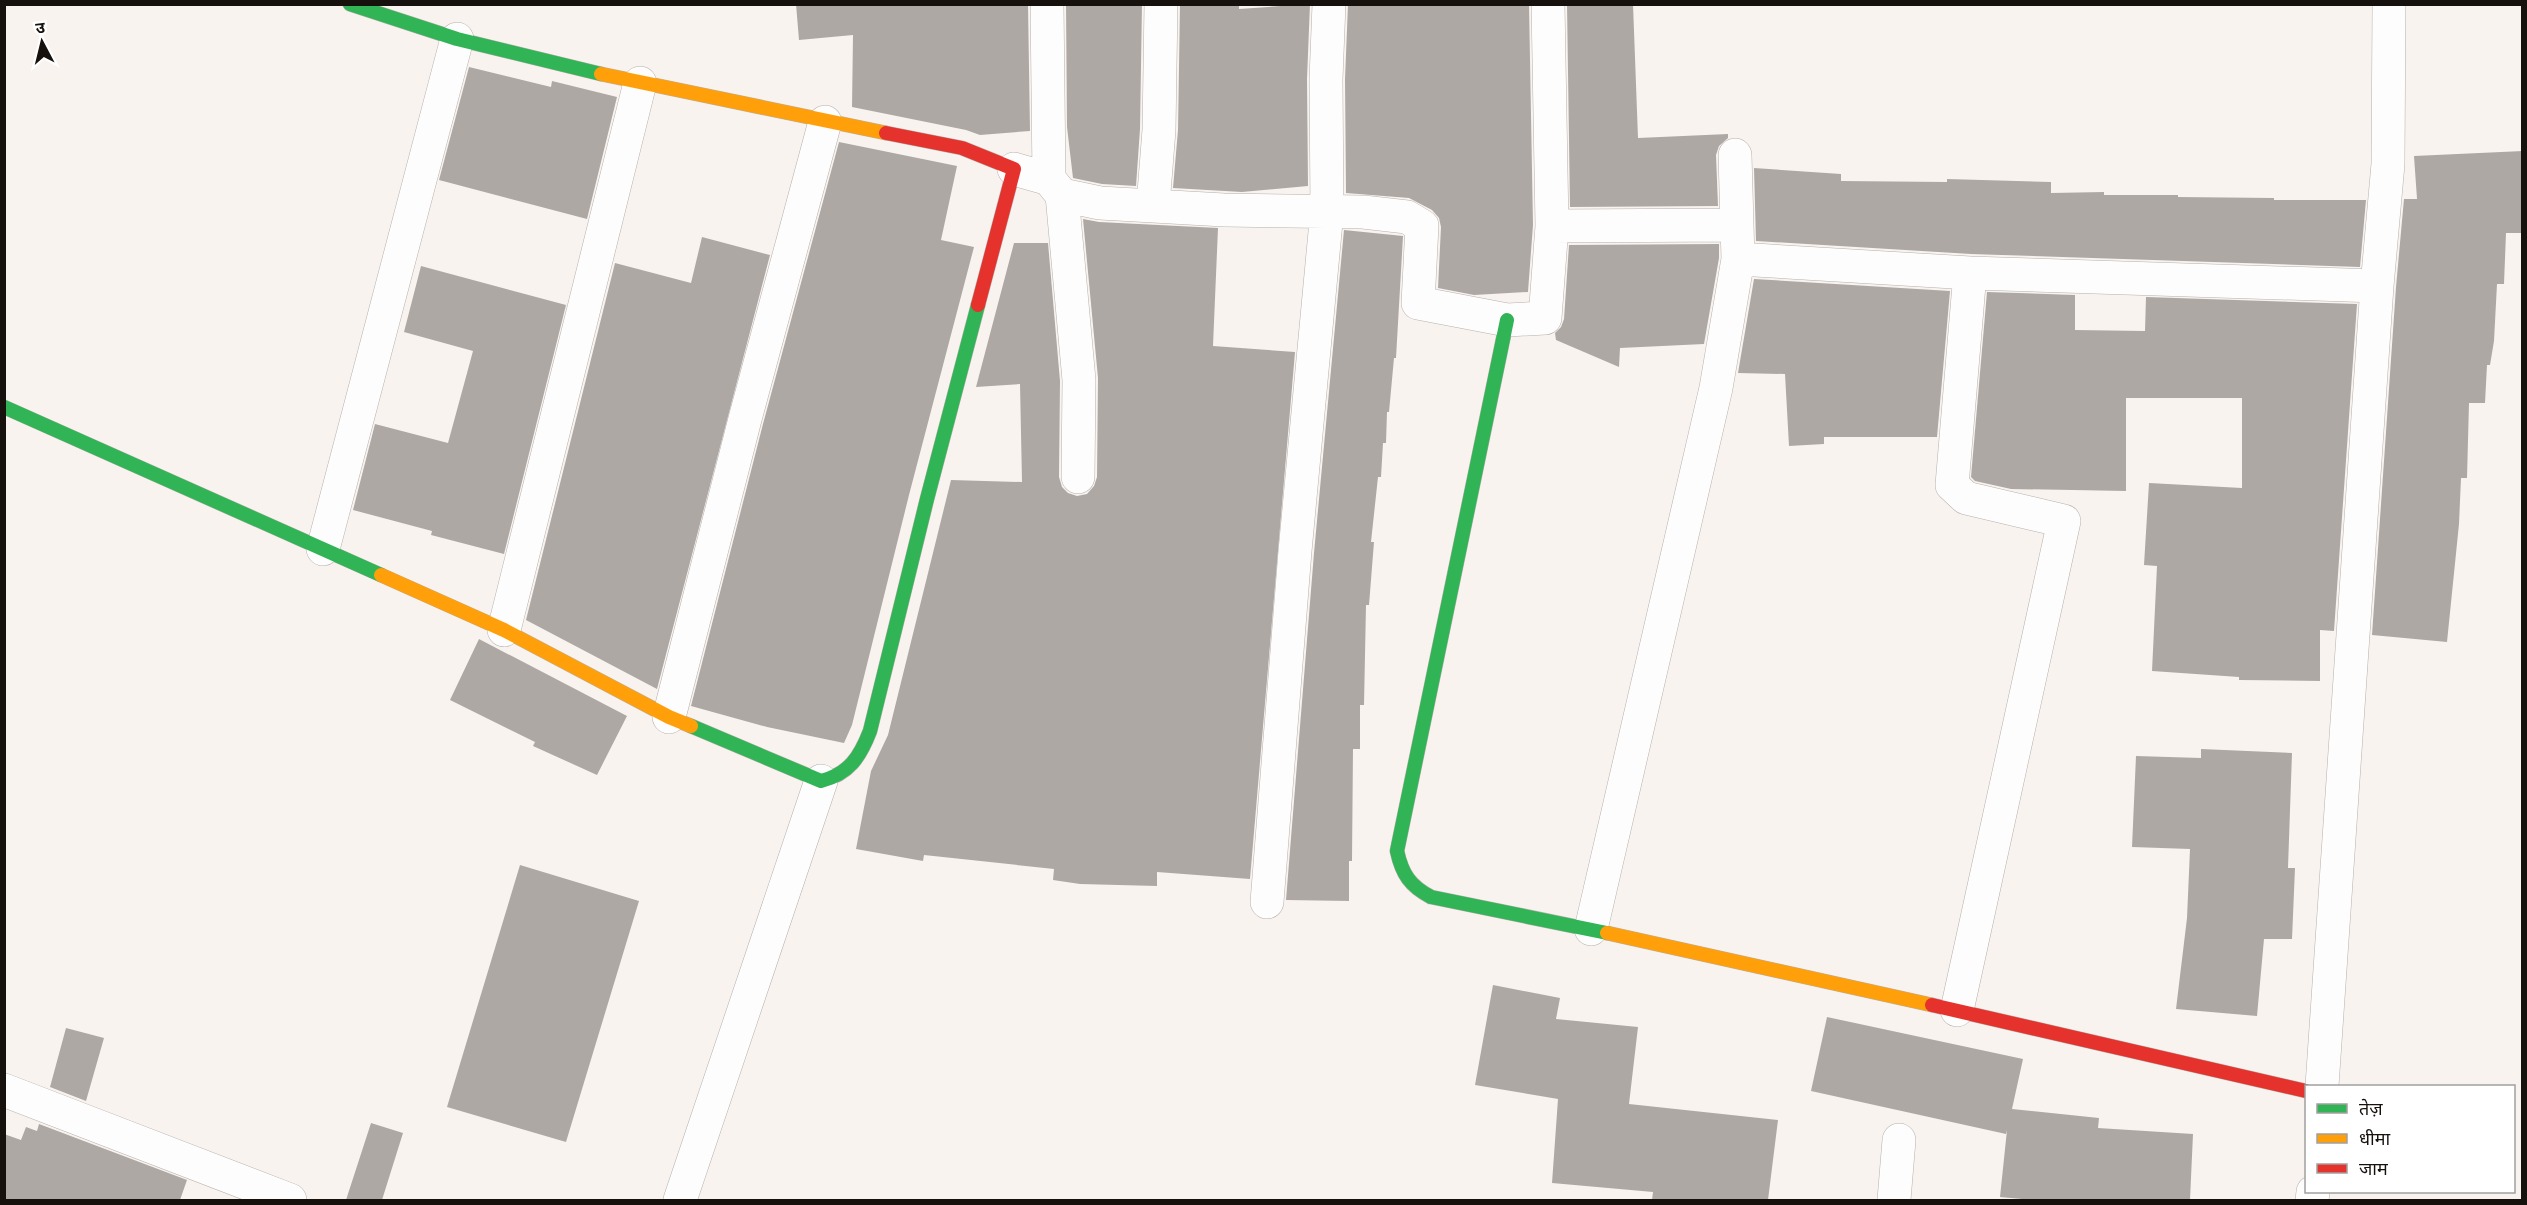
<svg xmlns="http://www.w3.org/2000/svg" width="2527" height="1205" viewBox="0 0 2527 1205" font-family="Lora,'Noto Sans Devanagari',serif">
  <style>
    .building { fill: #aea8a5 }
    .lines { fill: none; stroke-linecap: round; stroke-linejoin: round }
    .street-casing { stroke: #b6b0ad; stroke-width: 34 }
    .fast-casing { stroke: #b6b0ad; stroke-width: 15 }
    .slow-casing { stroke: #b6b0ad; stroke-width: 15 }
    .jam-casing { stroke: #b6b0ad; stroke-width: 15 }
    .street { stroke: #fefdfd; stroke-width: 33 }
    .fast { stroke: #30b455; stroke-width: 14 }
    .slow { stroke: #ff9f0a; stroke-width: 14 }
    .jam { stroke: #e5322d; stroke-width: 14 }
  </style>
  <rect width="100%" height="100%" fill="#f9f3f0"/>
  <!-- building -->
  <path class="building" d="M796 4H1028L1030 131 980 135 966 130 852 107 853 35 799 40Z
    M1066 4H1142L1140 129 1136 186 1102 184 1073 178 1067 127Z
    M1180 4H1239V9L1310 4 1307 79 1308 186 1242 192 1173 188 1178 130Z
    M1348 4H1529L1533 225 1528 292 1474 295 1438 288 1441 227 1439 218 1432 210 1409 198 1346 193 1345 79Z
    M1567 4H1633L1638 138 1728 134V138L1719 146 1716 155 1718 206 1570 207Z
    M469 67 551 87 552 81 617 97 587 219 439 180Z
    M839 142 957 166 941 240 974 247 909 495 852 725 844 743 767 727 691 706 763 424Z
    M2523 151V233H2506L2504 284H2497L2494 341 2490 365H2487L2485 403H2469L2467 478H2461L2459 524 2447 642 2372 635 2396 287 2404 199H2417L2414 156Z
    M1754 168 1841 174V181L1947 182V179L2051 182V193L2104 192V195H2178V197L2274 198V200H2366L2360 267 1971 254 1756 241Z
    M1083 219 1099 222 1218 228 1213 346 1295 352 1250 879 1157 872V886L1080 884 1053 880 1054 869 924 855 923 861 856 849 871 771 888 735 951 480 1022 482 1020 384 976 387 1014 243H1048L1060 381 1059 477 1062 487 1068 493 1077 496 1087 494 1094 486 1097 477 1098 378Z
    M1344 230 1403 236 1396 358H1394L1389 412H1387L1386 443H1383L1381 477H1378L1371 542H1374L1369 605H1366L1364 705H1360V749H1353L1352 861H1349V901L1286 900 1314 553Z
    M702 237 770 255 657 689 526 620 615 263 691 283Z
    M1719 244V258L1704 344 1620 348 1619 367 1556 340 1555 333 1561 327 1564 319 1569 245Z
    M421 266 566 305 504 554 431 535 432 531 353 510 375 424 448 443 473 351 404 332Z
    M1754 279 1950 291 1937 437H1824V444L1789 446 1785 374 1738 373Z
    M1987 292 2075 295V330L2145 331 2146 297 2357 304 2334 631 2320 630V681L2239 680V677L2152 671 2157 566 2144 565 2149 483 2242 488V398H2126V491L2011 489 1975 481 1971 477Z
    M479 639 627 716 597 775 533 746 535 742 450 700Z
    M2201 749 2292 753 2288 868H2295L2292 939H2264L2257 1016 2176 1009 2187 918 2190 849 2132 847 2136 756 2201 758Z
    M520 865 639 901 566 1142 447 1107Z
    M1493 985 1560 998 1556 1019 1638 1027 1629 1104 1778 1120 1768 1200H1652L1653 1192 1552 1183 1558 1099 1475 1085Z
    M1827 1017 2023 1059 2012 1109 2099 1118 2098 1128 2193 1134 2190 1200H2033L2000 1197 2007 1130 2006 1134 1811 1091Z
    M66 1028 104 1038 86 1101 50 1087Z
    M371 1123 403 1133 382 1200H346Z
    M39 1124 187 1180 180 1200H4V1134L21 1140 26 1127 37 1131Z"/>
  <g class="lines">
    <defs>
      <path id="street" d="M1047 4 1049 179
        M1014 169 1049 179 1062 195 1100 203 1224 210 1363 212 1407 217 1422 226 1418 303 1507 320 1545 318 1552 226 1548 4
        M1062 195 1079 380 1078 477
        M1153 205 1159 130 1161 4
        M1552 226 1736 225
        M1738 259 1970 273 2377 286
        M323 549 457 39
        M504 630 640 83
        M669 717 745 419 825 122
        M1267 902 1295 551 1327 211 1326 79 1329 4
        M1591 929 1716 388 1738 259 1735 155
        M1957 1010 2064 521 1966 498 1952 485 1970 273
        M2322 1086 2377 286 2388 164 2389 4
        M4 1090 290 1200
        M680 1200 821 781
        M1894 1200 1899 1140
        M2312 1200 2313 1192"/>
      <path id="fast" d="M350 4 457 39 601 74
        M1507 320 1397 851C1402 874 1410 886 1431 897L1607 933
        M4 407 381 575
        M691 726 821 781C849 774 860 757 870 731L927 499 978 305"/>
      <path id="slow" d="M601 74 886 133
        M381 575 504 630 669 717 691 726
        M1607 933 1932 1005"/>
      <path id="jam" d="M886 133 962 148 1014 169 978 305
        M1932 1005 2306 1091"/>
    </defs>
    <!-- street casing -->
    <use href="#street" class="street-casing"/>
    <!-- fast casing -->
    <use href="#fast" class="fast-casing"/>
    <!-- slow casing -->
    <use href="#slow" class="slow-casing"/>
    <!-- jam casing -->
    <use href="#jam" class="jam-casing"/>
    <!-- street -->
    <use href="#street" class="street"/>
    <!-- fast -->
    <use href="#fast" class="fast"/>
    <!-- slow -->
    <use href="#slow" class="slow"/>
    <!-- jam -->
    <use href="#jam" class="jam"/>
  </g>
  <!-- border -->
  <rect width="2527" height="1205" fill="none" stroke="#17110e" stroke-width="12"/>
  <!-- legend -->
  <rect x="2305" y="1085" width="210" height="108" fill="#ffffff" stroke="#a2a09f" stroke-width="1.5"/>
  <rect x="2317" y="1104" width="30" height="9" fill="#30b455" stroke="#a2a09f" stroke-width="1.5"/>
  <text x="2359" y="1115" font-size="18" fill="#17110e">तेज़</text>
  <rect x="2317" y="1134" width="30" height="9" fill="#ff9f0a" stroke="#a2a09f" stroke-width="1.5"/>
  <text x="2359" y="1145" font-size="18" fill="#17110e">धीमा</text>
  <rect x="2317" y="1164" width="30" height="9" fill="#e5322d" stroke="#a2a09f" stroke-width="1.5"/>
  <text x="2359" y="1175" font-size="18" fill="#17110e">जाम</text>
  <!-- north arrow -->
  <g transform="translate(42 42) rotate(353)" stroke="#ffffff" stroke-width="4.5" paint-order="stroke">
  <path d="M0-4.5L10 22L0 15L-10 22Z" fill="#17110e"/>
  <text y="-9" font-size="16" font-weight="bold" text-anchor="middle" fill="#17110e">उ</text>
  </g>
</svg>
